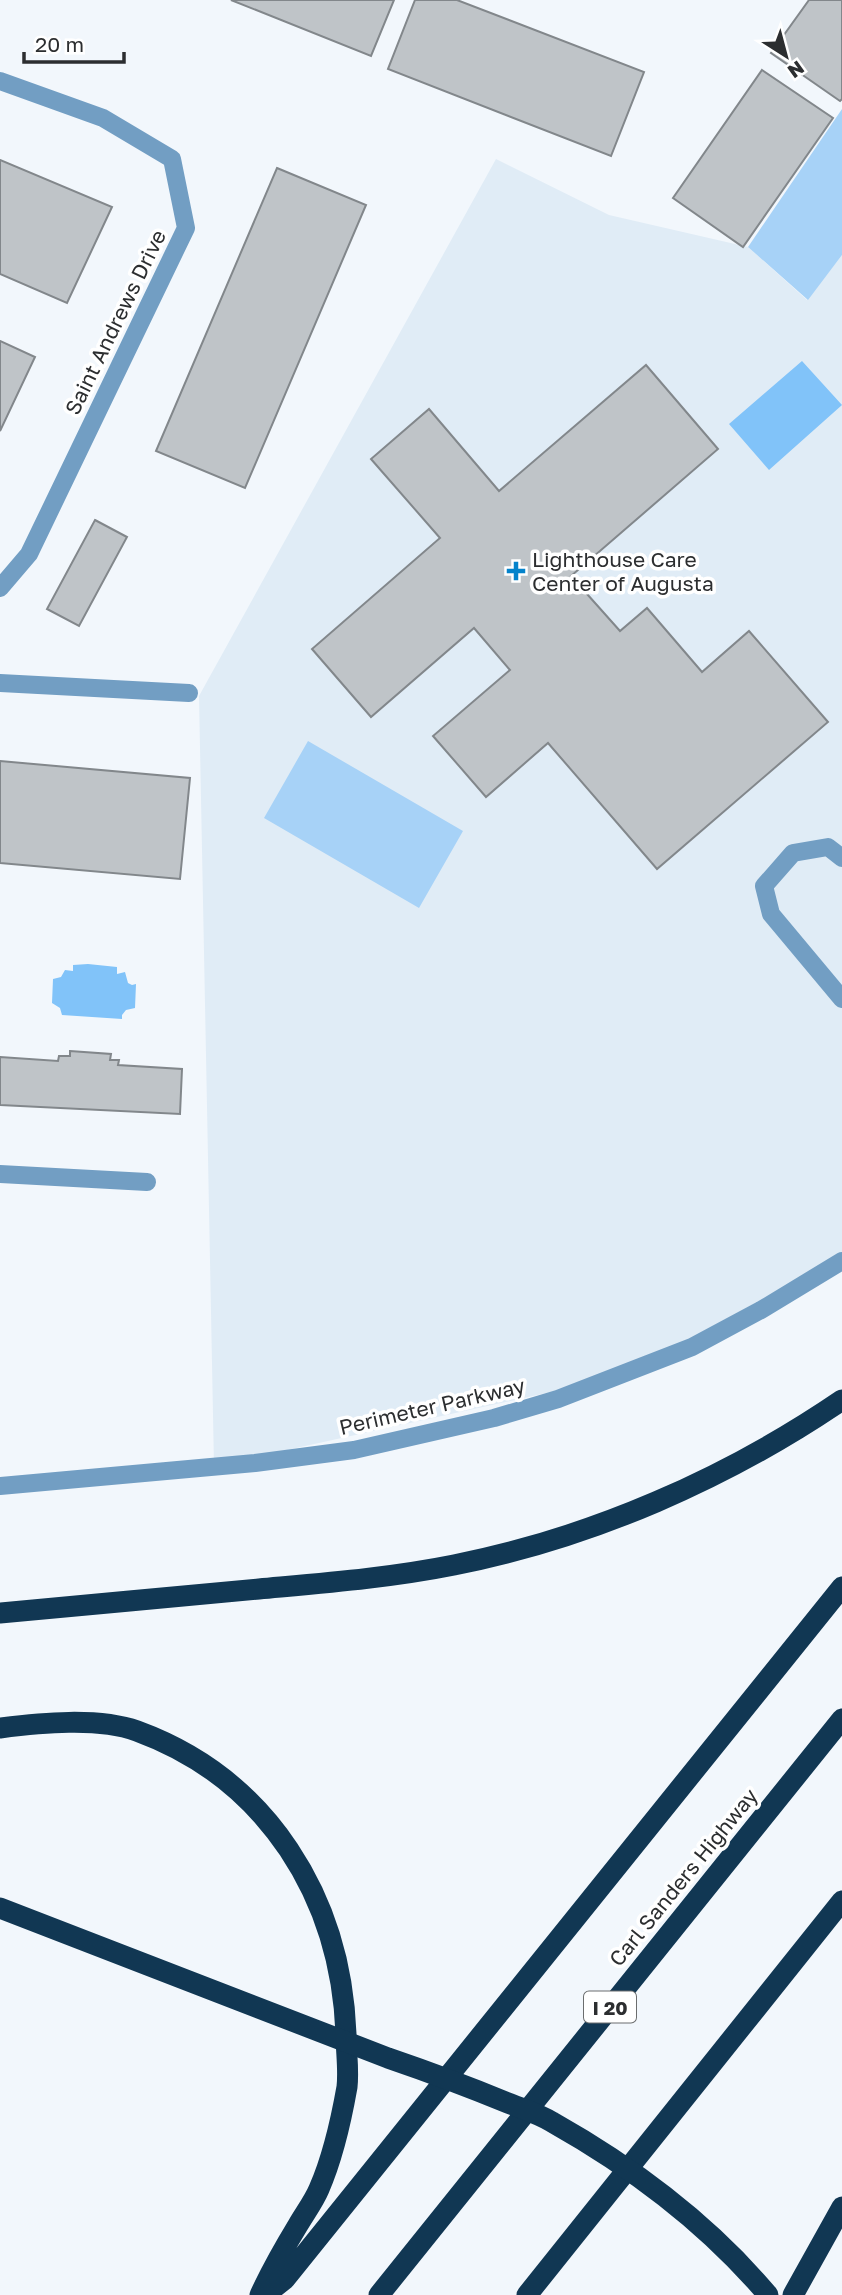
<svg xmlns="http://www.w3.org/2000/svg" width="842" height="2295" viewBox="0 0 842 2295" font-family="'Golos Text',sans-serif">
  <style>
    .built { fill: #e0ecf6 }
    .green { fill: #a7d2f7 }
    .water { fill: #81c3f9 }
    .building { fill: #bfc4c8; stroke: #82878b; stroke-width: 2 }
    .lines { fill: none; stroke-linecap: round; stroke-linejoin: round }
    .lane { stroke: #729ec3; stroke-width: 18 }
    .street { stroke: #729ec3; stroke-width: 18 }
    .highway { stroke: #113753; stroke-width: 21 }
    .highway-bridge { stroke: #113753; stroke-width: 21 }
    .poi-dot { fill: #0483cb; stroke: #fff; stroke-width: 2.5 }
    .labels { text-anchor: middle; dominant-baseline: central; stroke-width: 7; stroke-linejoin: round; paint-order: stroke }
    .shield { fill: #fff; stroke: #6b6d6e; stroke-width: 2 }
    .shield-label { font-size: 19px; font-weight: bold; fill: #2c2e30 }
    .street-label { font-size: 21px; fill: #2c2e30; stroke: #fff }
    .poi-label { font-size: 21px; fill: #2c2e30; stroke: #fff; text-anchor: start }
  </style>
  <rect width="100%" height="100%" fill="#f2f7fc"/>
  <!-- built -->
  <path class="built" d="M496 159 609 215 748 247 807 300 842 255V1256L619 1377 214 1466 199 696Z"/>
  <!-- green -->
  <path class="green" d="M842 109V255L808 300 748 247Z
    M308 741 463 831 419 908 264 818Z"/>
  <!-- water -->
  <path class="water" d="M802 361 842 405 769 470 729 424Z
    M88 964 117 967V974L125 972 128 983 132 985 136 984 135 1008 126 1010 122 1015V1019L62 1015 60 1008 52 1003 53 979 61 977 65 970 73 971V965Z"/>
  <!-- building -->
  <path class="building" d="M231 0H394L371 56Z
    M415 0H457L644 72 611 156 388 69Z
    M809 0H842V99L840 101 771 53Z
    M762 70 833 118 743 247 673 198Z
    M0 160 112 207 67 303 0 274Z
    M277 168 366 205 245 488 156 451Z
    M0 341 35 357 0 431Z
    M646 365 718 449 571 576 620 631 647 608 702 672 749 631 828 722 657 869 548 743 486 797 433 736 510 670 474 628 371 717 312 649 440 538 371 459 429 409 499 491Z
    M95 520 127 537 79 626 47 609Z
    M0 761 190 778 180 879 0 863Z
    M70 1051 111 1054 110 1060H119L118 1065 182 1069 180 1114 0 1105V1057L58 1061 59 1056H70Z"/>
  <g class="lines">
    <!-- lane -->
    <path class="lane" d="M842 858 828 847 793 853 764 886 771 914 842 999"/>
    <!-- street -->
    <path class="street" d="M0 81 103 118 172 159 186 228 29 554 0 588
      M0 683 189 693
      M0 1174 147 1182
      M0 1486 255 1463 354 1450 494 1418 558 1399 692 1347 761 1310 842 1261"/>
    <!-- highway -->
    <path class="highway" d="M0 1613C86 1605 173 1597 259 1589 324 1583 389 1578 454 1565 591 1538 726 1479 842 1400
      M0 1728C40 1723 98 1717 137 1731 268 1779 341 1898 346 2034 346 2051 349 2070 347 2087 341 2121 333 2157 319 2189 314 2201 305 2213 298 2225 284 2248 271 2271 260 2295
      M265 2295 285 2279 842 1587
      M379 2295 842 1719
      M527 2295 842 1901
      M793 2295 842 2207"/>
    <!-- highway-bridge -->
    <path class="highway-bridge" d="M0 1908 388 2058C429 2072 469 2087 508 2103 523 2109 539 2114 552 2122 632 2167 709 2225 768 2295"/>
  </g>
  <!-- markers -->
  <path class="poi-dot" d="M512.5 560.5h7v7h7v7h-7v7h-7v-7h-7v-7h7z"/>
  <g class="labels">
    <!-- shield labels -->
    <rect class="shield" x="584" y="1991.5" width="52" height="31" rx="5"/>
    <g class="shield-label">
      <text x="610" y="2007">I 20</text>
    </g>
    <!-- street labels -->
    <g class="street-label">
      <text transform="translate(115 322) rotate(-64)">Saint Andrews Drive</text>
      <text transform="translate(432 1406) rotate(-13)">Perimeter Parkway</text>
      <text transform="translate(683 1877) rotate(-51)">Carl Sanders Highway</text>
    </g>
    <!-- poi labels -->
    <g class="poi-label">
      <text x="532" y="559">Lighthouse Care<tspan x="532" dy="24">Center of Augusta</tspan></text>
    </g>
  </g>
  <!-- north arrow -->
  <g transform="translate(786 56) rotate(144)" stroke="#ffffff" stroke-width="5" paint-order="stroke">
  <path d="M0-5L12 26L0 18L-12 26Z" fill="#2c2e30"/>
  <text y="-10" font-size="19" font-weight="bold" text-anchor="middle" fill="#2c2e30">N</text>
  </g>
  <!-- scale -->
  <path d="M24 52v10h100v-10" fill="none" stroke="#2c2e30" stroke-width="3.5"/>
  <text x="35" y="52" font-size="21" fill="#2c2e30" stroke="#ffffff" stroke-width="5" paint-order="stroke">20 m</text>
</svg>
